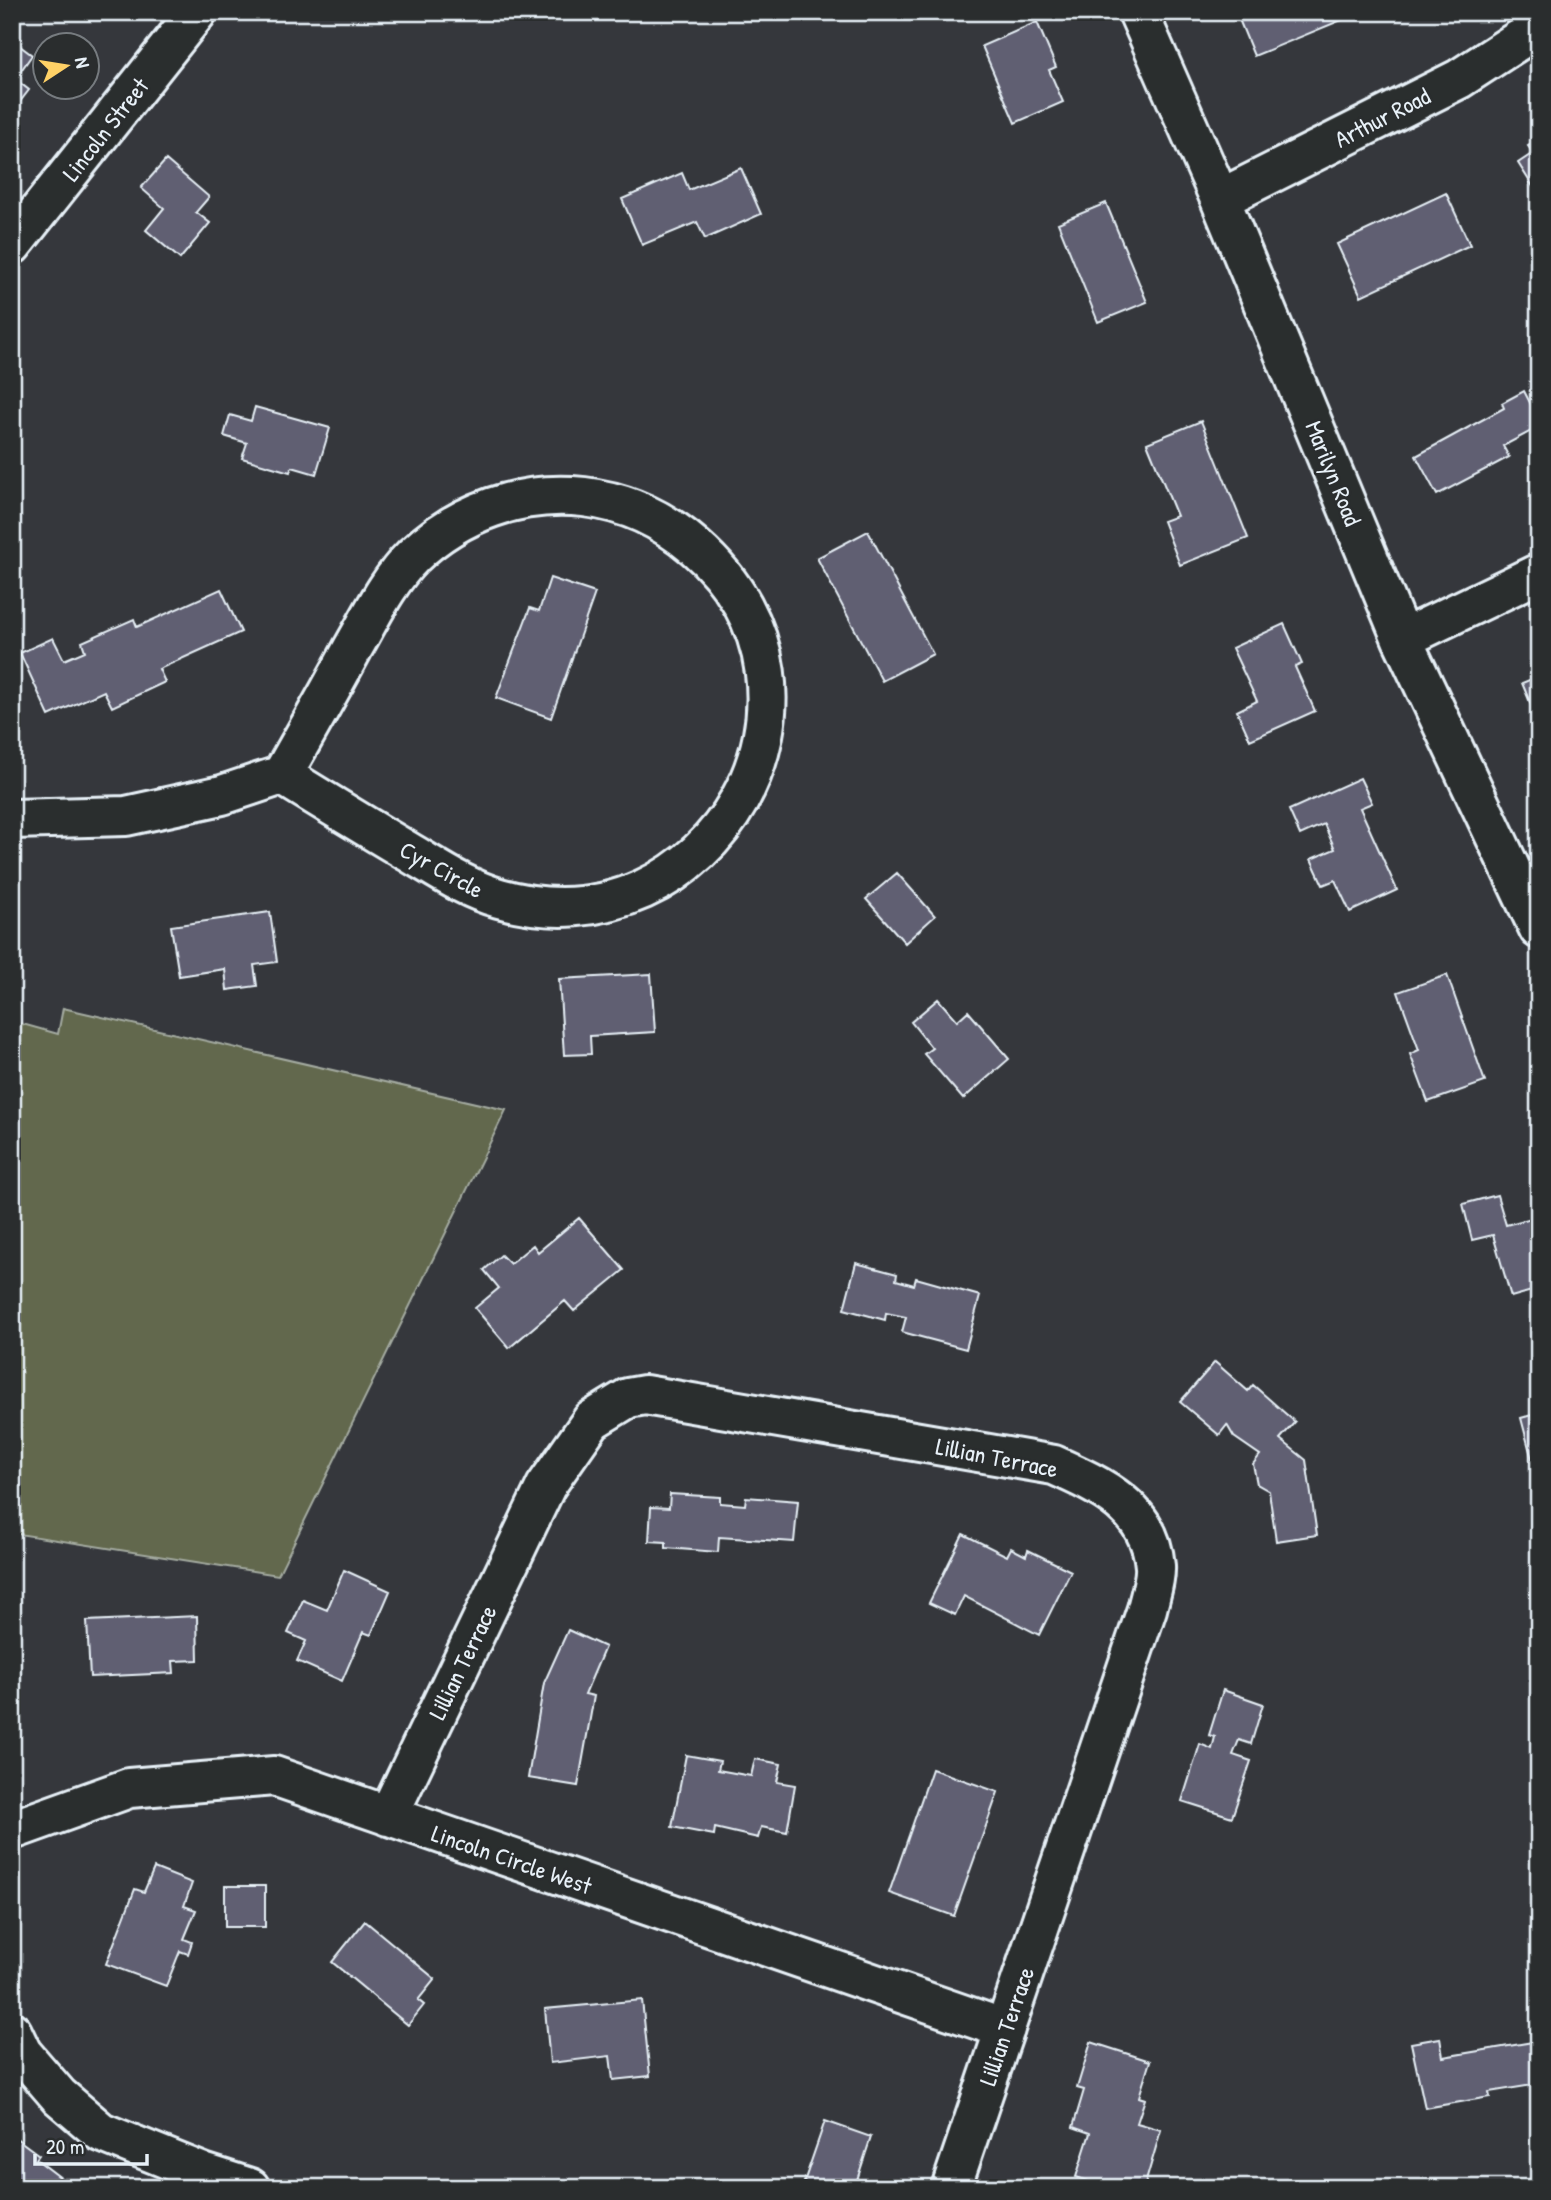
<svg xmlns="http://www.w3.org/2000/svg" width="1551" height="2200" viewBox="0 0 1551 2200" font-family="'Patrick Hand',sans-serif">
  <style>
    .green { fill: #62674d; stroke: #a5aca2; stroke-width: 2 }
    .building { fill: #615f72; stroke: #e8f1f8; stroke-width: 2 }
    .lines { fill: none; stroke-linecap: round; stroke-linejoin: round }
    .minor-casing { stroke: #e8f1f8; stroke-width: 44 }
    .minor { stroke: #2a2d2e; stroke-width: 38 }
    .labels { text-anchor: middle; dominant-baseline: central; stroke-width: 5; stroke-linejoin: round; paint-order: stroke }
    .street-label { font-size: 24px; fill: #e8f1f8; stroke: #2a2d2e }
  </style>
  <rect width="100%" height="100%" fill="#35373c"/>
  <filter id="ink" filterUnits="userSpaceOnUse"><feTurbulence type="fractalNoise" baseFrequency=".0143" numOctaves="2"/><feDisplacementMap in="SourceGraphic" scale="14" xChannelSelector="R" yChannelSelector="G"/><feConvolveMatrix kernelMatrix="1 2 1 2 8 2 1 2 1" color-interpolation-filters="sRGB"/></filter>
  <g filter="url(#ink)">
    <!-- green -->
    <path class="green" d="M63 1008 506 1110 278 1575 12 1533V1021L58 1034Z"/>
    <!-- building -->
    <path class="building" d="M1236 12H1347L1349 17 1254 56Z
      M1037 22 1056 67 1049 70 1063 102 1015 123 982 46Z
      M12 40 32 55 15 79 29 90 12 112Z
      M1539 139V196L1518 163 1533 153 1528 146Z
      M166 160 209 197 196 212 210 223 180 259 146 230 164 208 141 188Z
      M741 168 761 214 705 239 697 222 642 245 622 199 682 173 689 190Z
      M1446 193 1470 245 1361 296 1337 244Z
      M1106 203 1147 302 1098 322 1058 223Z
      M1524 391 1539 420V427L1503 446 1509 457 1437 495 1416 456 1504 408 1502 403Z
      M255 407 330 428 316 474 292 467 290 472 242 458 247 443 224 436 230 415 251 421Z
      M1201 421 1248 538 1180 565 1163 521 1177 516 1147 443Z
      M868 531 933 654 882 681 817 558Z
      M550 578 595 593 551 718 496 698 530 608 539 611Z
      M221 589 241 632 159 669 165 682 112 707 104 691 49 716 20 653 53 638 64 660 85 651 82 642 134 619 137 627Z
      M1284 624 1302 664 1295 667 1315 711 1250 740 1237 711 1257 701 1232 648Z
      M1539 676V724L1522 683Z
      M1360 778 1372 803 1360 808 1397 890 1350 912 1335 880 1323 885 1311 859 1335 849 1324 824 1300 835 1289 810Z
      M897 873 935 916 905 943 866 899Z
      M270 912 277 962 254 965 257 986 227 990 225 969 179 976 171 926Z
      M651 974 655 1032 590 1036 591 1054 564 1055 559 979Z
      M1447 975 1485 1082 1428 1102 1410 1054 1419 1050 1398 992Z
      M938 999 957 1021 968 1011 1009 1059 963 1099 924 1054 932 1048 911 1022Z
      M1497 1195 1506 1225 1539 1216V1289L1511 1297 1493 1235 1472 1240 1463 1204Z
      M579 1218 624 1270 574 1311 565 1301 509 1348 475 1308 499 1288 484 1270 501 1255 510 1264 533 1245 538 1252Z
      M856 1263 897 1274 896 1280 914 1285 916 1278 980 1296 966 1349 902 1332 906 1317 886 1313 885 1320 844 1309Z
      M1215 1362 1248 1391 1253 1385 1295 1422 1280 1439 1306 1460 1317 1535 1276 1541 1269 1491 1257 1484 1253 1464 1260 1455 1234 1437 1227 1425 1219 1435 1180 1402Z
      M1539 1413V1486L1521 1418Z
      M670 1494 720 1497V1503L745 1505 746 1497 798 1501 794 1542 719 1537 718 1552 666 1548V1542L649 1541 651 1507 669 1508Z
      M963 1534 1007 1556 1011 1548 1026 1556 1028 1550 1071 1571 1039 1635 964 1596 955 1615 929 1603Z
      M344 1570 390 1591 371 1635 363 1632 342 1681 297 1661 306 1641 288 1633 303 1600 327 1610Z
      M197 1616 198 1660 173 1661 174 1673 90 1677 87 1621Z
      M568 1630 605 1647 585 1694 594 1696 578 1786 528 1778 544 1683Z
      M1223 1690 1263 1704 1251 1744 1239 1740 1233 1755 1251 1761 1232 1817 1182 1801 1200 1744 1212 1749 1215 1737 1209 1735Z
      M686 1755 720 1761 718 1770 751 1776 755 1759 781 1764 777 1782 795 1785 787 1832 761 1827 758 1838 715 1828 714 1835 672 1827Z
      M932 1769 998 1792 954 1916 889 1893Z
      M154 1868 192 1883 184 1906 196 1910 184 1939 192 1942 188 1954 180 1951 166 1986 106 1964 135 1889 144 1892Z
      M225 1886H265V1927H225Z
      M365 1921 435 1979 418 2000 424 2005 408 2025 332 1962Z
      M642 2000 650 2076 613 2080 610 2056 550 2063 545 2009Z
      M1440 2038 1443 2057 1539 2041V2084L1489 2092 1490 2097 1425 2108 1411 2043Z
      M1091 2042 1150 2061 1139 2097 1145 2099 1137 2123 1161 2130 1144 2188H1110L1076 2177 1090 2133 1073 2127 1084 2090 1077 2088Z
      M825 2121 871 2137 857 2180 864 2183 863 2188H802Z
      M12 2135 39 2155 36 2159 74 2188H12Z"/>
    <g class="lines">
      <defs>
        <path id="minor" d="M1138 12 1220 199 1402 639 1539 929
          M1220 199 1459 79 1539 27
          M12 245 197 12
          M1402 639 1539 573
          M12 819 126 816 222 795 282 775C306 733 330 691 353 648 371 617 387 582 413 556 459 512 521 490 584 497 626 502 664 520 695 547 862 692 712 959 499 898 466 889 436 868 407 851 365 826 324 801 282 775
          M388 1816 546 1486 592 1420 628 1398 645 1395 1054 1465C1101 1486 1150 1508 1155 1566 1156 1579 1150 1596 1147 1609L951 2188
          M12 1830 129 1788 274 1776 1005 2029
          M12 2032 22 2053 59 2096 101 2132 203 2173 250 2188"/>
      </defs>
      <!-- minor casing -->
      <use href="#minor" class="minor-casing"/>
      <!-- minor -->
      <use href="#minor" class="minor"/>
    </g>
  </g>
  <g class="labels">
    <!-- street labels -->
    <g class="street-label">
      <text transform="translate(1382 117) rotate(-27)">Arthur Road</text>
      <text transform="translate(105 129) rotate(-52)">Lincoln Street</text>
      <text transform="translate(1334 473) rotate(68)">Marilyn Road</text>
      <text transform="translate(442 869) rotate(29)">Cyr Circle</text>
      <text transform="translate(997 1457) rotate(11)">Lillian Terrace</text>
      <text transform="translate(462 1662) rotate(-64)">Lillian Terrace</text>
      <text transform="translate(512 1859) rotate(19)">Lincoln Circle West</text>
      <text transform="translate(1006 2026) rotate(-71)">Lillian Terrace</text>
    </g>
  </g>
  <!-- margin -->
  <rect width="1551" height="2200" fill="none" stroke="#2a2d2e" stroke-width="42"/>
  <rect x="21" y="21" width="1509" height="2158" fill="none" stroke="#e8f1f8" stroke-width="2.5" filter="url(#ink)"/>
  <!-- north arrow -->
  <g transform="translate(66 66) rotate(78)"><circle r="33" fill="#2a2d2e" stroke="#767b7f" stroke-width="2"/>
  <path d="M0-5L12 26L0 18L-12 26Z" fill="#ffd166"/>
  <text y="-10" font-size="19" font-weight="bold" text-anchor="middle" fill="#e8f1f8">N</text>
  </g>
  <!-- scale -->
  <path d="M35 2154v10h112v-10" fill="none" stroke="#e8f1f8" stroke-width="3.5"/>
  <text x="46" y="2154" font-size="21" fill="#e8f1f8" stroke="#2a2d2e" stroke-width="5" paint-order="stroke">20 m</text>
</svg>
